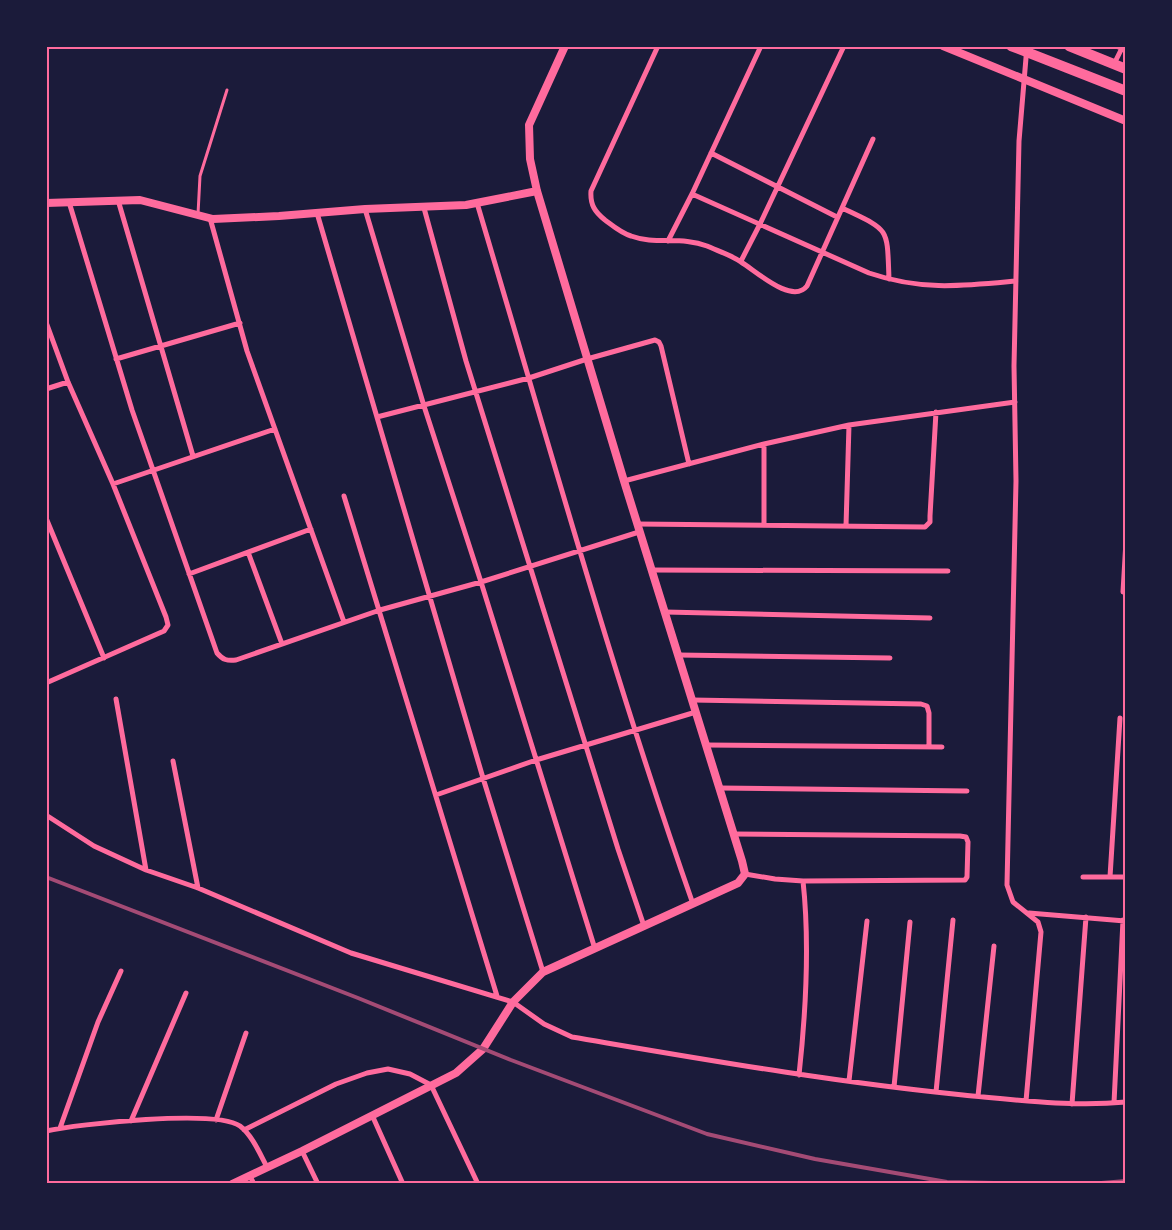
<svg xmlns="http://www.w3.org/2000/svg" width="1172" height="1230" viewBox="0 0 1172 1230" font-family="'Noto Sans',sans-serif">
  <style>
    .lines { fill: none; stroke-linecap: round; stroke-linejoin: round }
    .service { stroke: #ff6b9d; stroke-width: 3 }
    .minor { stroke: #ff6b9d; stroke-width: 5 }
    .tertiary { stroke: #ff6b9d; stroke-width: 8 }
    .primary { stroke: #ff6b9d; stroke-width: 10 }
    .rail { stroke: #a44b75; stroke-width: 4 }
    .neatline { fill: none; stroke: #ff6b9d; stroke-width: 2 }
  </style>
  <rect width="100%" height="100%" fill="#1b1b3a"/>
  <g class="lines">
    <!-- service -->
    <path class="service" d="M198 214 200 176 227 90"/>
    <!-- minor -->
    <path class="minor" d="M658 46 591 191C590 205 595 212 605 220 613 226 621 233 631 236 655 245 682 236 707 246 718 251 731 255 741 262 756 271 792 305 807 286L873 139
      M1116 46 1126 50
      M1114 64 1123 46
      M711 153 837 217
      M692 194 869 273C922 291 962 286 1016 281
      M118 200 193 456
      M69 202 132 410 217 653C223 660 227 661 236 660L380 610 481 582 639 532
      M477 203C547 437 612 673 693 904
      M424 208 466 361 618 849 644 926
      M842 208C890 231 887 226 889 279
      M365 209 424 406 481 582 595 949
      M317 213 483 778 543 972
      M210 218 247 351 344 622
      M668 241 692 194 761 46
      M741 261 760 224 844 46
      M46 322 68 382 113 484 166 617 168 625 164 631 46 683
      M116 359 240 323
      M46 389 68 382
      M377 417 529 378 587 359 655 340 659 342 661 346 689 464
      M624 481 764 444 849 425 1015 402
      M113 484 275 429
      M344 496 497 996
      M46 518 104 658
      M637 524 925 527 930 522V516L936 412
      M764 525V444
      M846 526 849 425
      M248 552 282 644
      M651 570 948 571
      M189 574 311 529
      M1123 592 1126 541
      M665 612 930 618
      M678 655 890 658
      M116 699 146 870
      M692 700 921 704 927 706 929 713V747
      M706 745 942 747
      M173 761 198 888
      M720 788 967 791
      M436 795 536 760 696 712
      M46 815 94 846 146 870 198 888 351 953 513 1002 544 1024 572 1037C702 1059 832 1082 963 1095 1017 1100 1071 1107 1126 1102
      M734 834 960 836 966 837 968 842 967 877 965 880 803 881 775 879 745 874
      M1083 877H1126
      M1110 877 1120 718
      M1029 913 1125 921
      M799 1075C806 1011 810 945 803 881
      M849 1081 867 921
      M894 1087 910 922
      M936 1092 953 920
      M978 1096 994 946
      M1026 1101 1041 932 1038 922 1013 902 1007 885 1016 481 1014 366 1019 141 1027 46
      M1114 1103 1123 920
      M1072 1104 1086 917
      M372 1115 403 1184
      M216 1120 246 1033
      M131 1121 186 993
      M60 1128 98 1022 121 971
      M244 1130 336 1084 367 1073 388 1069 410 1074 431 1085 478 1184
      M46 1131C78 1124 216 1109 240 1126 252 1135 260 1154 267 1167
      M302 1151 318 1184
      M250 1176 254 1184"/>
    <!-- tertiary -->
    <path class="tertiary" d="M943 46 1126 121
      M46 203 140 200 213 219 279 216 365 209 466 205 537 191
      M232 1184 302 1151 456 1073 483 1049 513 1002 543 972 738 883 745 874 742 861 624 481 537 191 530 159 529 125 565 46"/>
    <!-- primary -->
    <path class="primary" d="M1011 46 1126 91
      M1069 46 1126 69"/>
    <!-- rail -->
    <path class="rail" d="M46 877 358 998 511 1060 707 1134 815 1159 947 1182 1036 1184
      M1089 1184 1126 1181"/>
  </g>
  <!-- border -->
  <rect width="1172" height="1230" fill="none" stroke="#1b1b3a" stroke-width="95"/>
  <rect x="48" y="48" width="1076" height="1134" class="neatline"/>
</svg>
